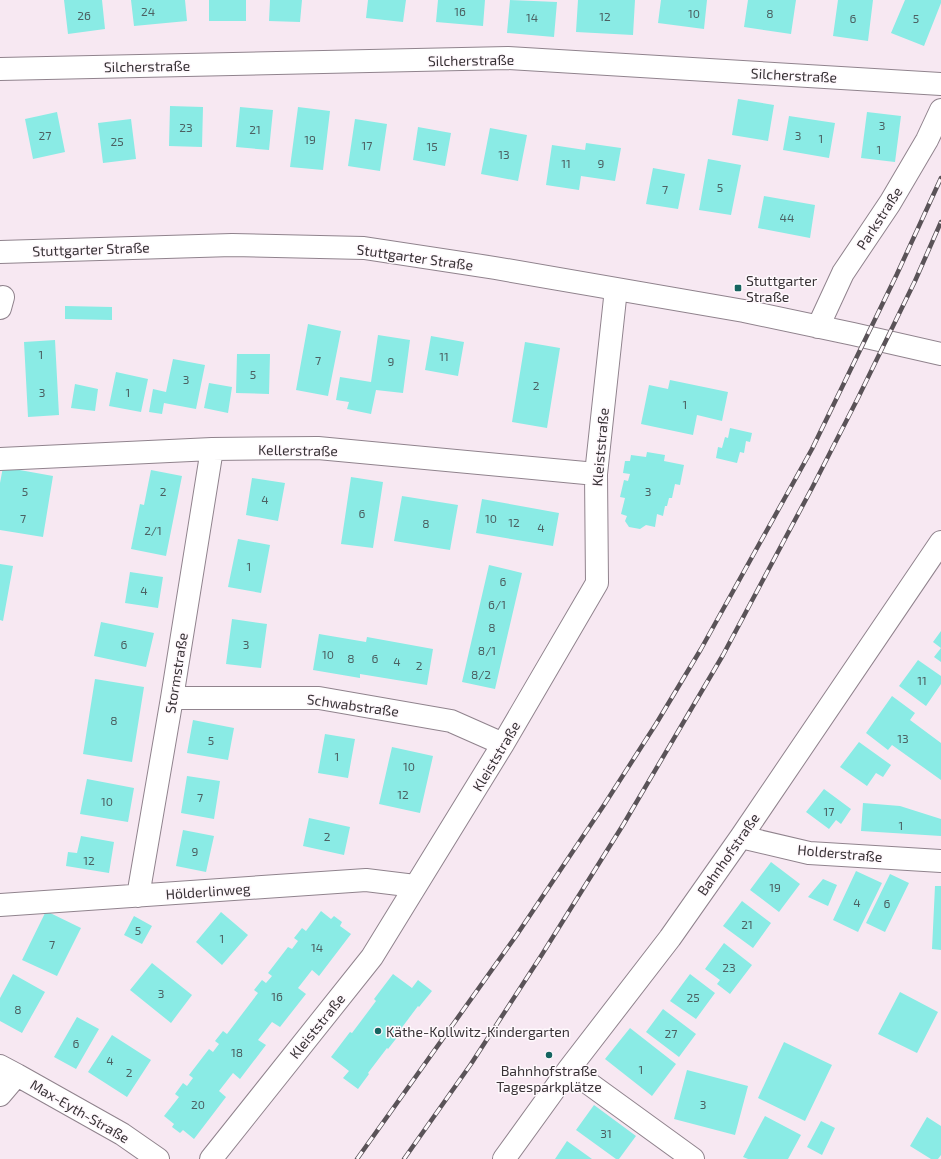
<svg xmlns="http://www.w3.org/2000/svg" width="941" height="1159" viewBox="0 0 941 1159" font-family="'Exo 2',sans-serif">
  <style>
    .building { fill: #8aebe5 }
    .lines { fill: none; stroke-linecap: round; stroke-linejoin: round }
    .minor-casing { stroke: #90838d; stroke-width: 24 }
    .minor { stroke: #fff; stroke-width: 22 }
    .rail-casing { stroke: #5a5358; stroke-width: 4.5 }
    .rail { stroke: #fef8fc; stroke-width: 3; stroke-dasharray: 9; stroke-linecap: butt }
    .poi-dot { fill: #156460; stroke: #fef8fc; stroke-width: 1.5 }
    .labels { text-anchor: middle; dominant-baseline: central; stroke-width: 3; stroke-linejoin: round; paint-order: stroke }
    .number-label { font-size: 12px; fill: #4c6062 }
    .street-label { font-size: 14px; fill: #383236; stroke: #fef8fc }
    .poi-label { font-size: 14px; fill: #383236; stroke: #fef8fc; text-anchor: start }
  </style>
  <rect width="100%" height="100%" fill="#f7e8f2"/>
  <!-- building -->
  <path class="building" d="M64 0H102L105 29 68 34Z
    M131 0H185L187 21 134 26Z
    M209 0H246V21H209Z
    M270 0H302L300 22 269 21Z
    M368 0H406L403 22 366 18Z
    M438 0H485L483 26 436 22Z
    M510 0 557 2 554 37 507 33Z
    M578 0H635L633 35 576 32Z
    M661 0H707L704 29 658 23Z
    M748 0H796L791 34 744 27Z
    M838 0H873L868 41 833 36Z
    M905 0H941V3L924 46 891 33Z
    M738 99 774 105 768 141 732 135Z
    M170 106 203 107 202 147 169 146Z
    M240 107 273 110 269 150 236 147Z
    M298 107 330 111 323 170 290 167Z
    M57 112 65 152 33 159 25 119Z
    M867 112 901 116 895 162 861 158Z
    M789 116 835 123 829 158 783 150Z
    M131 119 136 159 103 163 98 123Z
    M355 119 387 124 380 171 348 166Z
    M418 127 451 133 445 166 413 160Z
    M490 128 527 135 518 181 481 174Z
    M586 143 621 148 615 181 581 176 579 190 546 185 552 145 585 150Z
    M708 159 741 165 731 215 699 210Z
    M653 168 685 174 678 209 646 204Z
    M764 196 815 205 810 238 758 228Z
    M65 306 112 307V320L65 319Z
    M308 324 341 331 328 396 296 390Z
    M378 335 410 340 403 393 376 390 371 414 347 409 349 402 336 400 340 377 371 382Z
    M431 336 464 342 458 376 425 370Z
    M55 340 59 415 28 417 24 342Z
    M525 342 560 348 547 428 512 422Z
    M237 354H270L269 394 236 393Z
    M173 359 205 365 196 409 164 403 162 414 149 412 153 389 166 392Z
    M116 372 148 379 141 412 109 406Z
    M670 380 728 392 722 421 697 415 693 435 641 424 649 385 668 389Z
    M209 383 232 387 228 413 204 408Z
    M75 384 98 389 95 411 71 408Z
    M730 428 752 433 750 442 746 441 744 453 740 452 737 463 716 458 718 447 722 448 725 437 728 438Z
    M647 452 665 455 664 461 684 465 680 485 675 484 672 498H669L667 506H665L663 516 657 514 655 527 646 525 640 529 629 527 625 521 627 516 621 514 625 498 620 497 624 480 628 481 630 474 623 473 625 461H630L631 455 646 457Z
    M3 467 53 476 43 537 0 530V483Z
    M151 470 182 476 166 556 131 549 140 504 144 505Z
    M351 477 383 482 373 548 341 544Z
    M252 478 285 483 278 521 246 515Z
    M402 496 458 505 450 550 394 541Z
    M482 499 559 513 553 546 476 533Z
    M238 539 270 545 261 593 228 587Z
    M0 564 13 566 3 621 0 620Z
    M489 565 522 573 495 689 462 682Z
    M130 572 163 577 158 608 125 603Z
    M232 619 267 624 261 668 226 664Z
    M101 622 154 633 146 667 94 656Z
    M941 631V662L934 657 941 648 933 642Z
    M319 634 366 642 367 637 433 649 427 685 360 674V678L313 670Z
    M918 660 941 676V684L926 706 899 686Z
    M95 679 144 687 132 762 83 754Z
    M892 696 915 713 910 720 941 743V780L892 745 888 750 866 733Z
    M193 720 234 728 228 760 187 753Z
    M325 734 355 739 348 778 318 773Z
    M859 742 891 765 883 777 876 773 867 786 840 767Z
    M392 747 433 756 420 813 379 804Z
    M187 776 220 781 214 819 181 813Z
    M87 779 134 788 128 822 80 814Z
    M824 789 851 809 841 824 836 820 829 829 806 812Z
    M863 803 900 806 941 819V836L861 831Z
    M309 818 350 827 344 855 303 846Z
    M183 830 214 836 206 872 176 866Z
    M81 836 114 842 109 873 66 866 68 852 77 853Z
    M771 862 800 884 779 912 750 890Z
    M856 871 882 883 858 932 833 920Z
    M890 874 909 883 885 932 866 923Z
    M823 879 837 885 828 906 808 897Z
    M935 886H941V950L932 949Z
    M742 901 771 923 753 948 723 926Z
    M46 911 81 928 57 976 22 960Z
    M321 911 331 919 334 916 342 922 340 926 351 934 319 976 312 970 298 988 306 994 280 1027 272 1022 258 1040 266 1045 240 1079 233 1073 219 1091 226 1097 194 1139 183 1130 180 1133 172 1127 174 1124 164 1116 179 1097 175 1094 183 1083 187 1086 193 1078 189 1075 209 1049 213 1052 219 1044 215 1041 223 1031 227 1034 258 993 254 990 262 980 266 983 272 976 268 973 288 947 292 949 298 941 294 938 302 928 306 931Z
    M221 912 248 935 222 965 196 942Z
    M134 916 152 926 142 944 124 935Z
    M724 943 752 965 730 994 717 984 720 980 705 969Z
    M152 963 192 995 171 1023 130 990Z
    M13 974 45 992 22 1033 0 1021V998Z
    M393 974 412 988 418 980 432 991 419 1007 418 1006 400 1030 402 1031 388 1049 387 1048 368 1073 369 1074 358 1089 343 1078 349 1071 331 1057 350 1032 352 1033 376 1001 374 999Z
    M690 974 715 993 696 1019 670 1001Z
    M900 992 938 1012 917 1053 878 1034Z
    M663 1009 696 1034 679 1057 646 1032Z
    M77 1017 99 1029 76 1069 54 1057Z
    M630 1028 676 1064 652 1096 605 1059Z
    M112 1035 151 1060 127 1097 88 1072Z
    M784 1042 832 1065 805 1121 758 1098Z
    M687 1070 748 1086 735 1135 674 1119Z
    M594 1105 636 1136 619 1159H616L576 1130Z
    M765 1116 801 1135 788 1159H748L743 1157Z
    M927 1117 941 1126V1155L938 1159H931L910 1146Z
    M821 1121 835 1128 822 1155 807 1147Z
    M567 1141 592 1159H555Z"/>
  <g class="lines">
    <defs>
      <path id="minor" d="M0 69 508 58 941 84
        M0 252 232 245 364 248 495 268 744 311 853 334 941 354
        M0 308 3 297
        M818 327 843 273 890 203 927 140 941 110
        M0 459 212 449 318 448 596 474
        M172 698H319L451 721 503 744
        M741 837 809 853 941 861
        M138 896 172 698 212 449
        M0 905 366 880 415 886
        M0 1066 17 1075 122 1134 158 1159
        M569 1069 693 1159
        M0 1095 17 1075
        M211 1159 372 957 503 744 597 583 596 474 616 289
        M504 1159 569 1069 670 938 741 837 941 542"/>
    </defs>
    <!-- minor casing -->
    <use href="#minor" class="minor-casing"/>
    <!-- minor -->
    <use href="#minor" class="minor"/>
    <defs>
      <path id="rail" d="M357 1159 516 936 604 805 656 724 701 649 812 449 897 274 941 178
        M404 1159 471 1064 541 956 623 825 723 655 812 488 858 398 915 281 941 222"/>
    </defs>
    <!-- rail casing -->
    <use href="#rail" class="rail-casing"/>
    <!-- rail -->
    <use href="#rail" class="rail"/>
  </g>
  <!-- markers -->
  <g class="poi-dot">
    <rect x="734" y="284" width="8" height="8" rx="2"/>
    <circle cx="378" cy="1031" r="4"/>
    <circle cx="549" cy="1055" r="4"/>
  </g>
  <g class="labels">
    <!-- number labels -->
    <g class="number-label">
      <text x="148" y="11">24</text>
      <text x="460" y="11">16</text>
      <text x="694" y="13">10</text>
      <text x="770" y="13">8</text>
      <text x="84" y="15">26</text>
      <text x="605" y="16">12</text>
      <text x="532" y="17">14</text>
      <text x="853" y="18">6</text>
      <text x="916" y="18">5</text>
      <text x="882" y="125">3</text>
      <text x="186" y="127">23</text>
      <text x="255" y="129">21</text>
      <text x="45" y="135">27</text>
      <text x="798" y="135">3</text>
      <text x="821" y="138">1</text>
      <text x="310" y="139">19</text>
      <text x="117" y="141">25</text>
      <text x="367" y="145">17</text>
      <text x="432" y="146">15</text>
      <text x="879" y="149">1</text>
      <text x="504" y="154">13</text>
      <text x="566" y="163">11</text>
      <text x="601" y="163">9</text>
      <text x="720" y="187">5</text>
      <text x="665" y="189">7</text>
      <text x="787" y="217">44</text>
      <text x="41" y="354">1</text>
      <text x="444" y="356">11</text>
      <text x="318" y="360">7</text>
      <text x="391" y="361">9</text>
      <text x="253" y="374">5</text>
      <text x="186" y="379">3</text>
      <text x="536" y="385">2</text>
      <text x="42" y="392">3</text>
      <text x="128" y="392">1</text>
      <text x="685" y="404">1</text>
      <text x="25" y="491">5</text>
      <text x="163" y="491">2</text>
      <text x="648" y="491">3</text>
      <text x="265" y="499">4</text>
      <text x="362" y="513">6</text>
      <text x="23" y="518">7</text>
      <text x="491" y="518">10</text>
      <text x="514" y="522">12</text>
      <text x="426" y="523">8</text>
      <text x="541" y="527">4</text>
      <text x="153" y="530">2/1</text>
      <text x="249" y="566">1</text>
      <text x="503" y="581">6</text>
      <text x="144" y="590">4</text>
      <text x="497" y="604">6/1</text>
      <text x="492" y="627">8</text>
      <text x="124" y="644">6</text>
      <text x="246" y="644">3</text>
      <text x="487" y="650">8/1</text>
      <text x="328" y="654">10</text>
      <text x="351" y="658">8</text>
      <text x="375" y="658">6</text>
      <text x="397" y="661">4</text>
      <text x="419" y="665">2</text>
      <text x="481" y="674">8/2</text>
      <text x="922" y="680">11</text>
      <text x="114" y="720">8</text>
      <text x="903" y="738">13</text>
      <text x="211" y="740">5</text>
      <text x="337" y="756">1</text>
      <text x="409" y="766">10</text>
      <text x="403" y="794">12</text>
      <text x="200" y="797">7</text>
      <text x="107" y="801">10</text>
      <text x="829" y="811">17</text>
      <text x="901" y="825">1</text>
      <text x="327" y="836">2</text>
      <text x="195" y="851">9</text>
      <text x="89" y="860">12</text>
      <text x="775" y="887">19</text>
      <text x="857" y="902">4</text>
      <text x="887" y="903">6</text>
      <text x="747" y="924">21</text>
      <text x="138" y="930">5</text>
      <text x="222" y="938">1</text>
      <text x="52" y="944">7</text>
      <text x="317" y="947">14</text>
      <text x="729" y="967">23</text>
      <text x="161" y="993">3</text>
      <text x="277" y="996">16</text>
      <text x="693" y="997">25</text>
      <text x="18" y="1009">8</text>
      <text x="671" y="1033">27</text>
      <text x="76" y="1043">6</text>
      <text x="237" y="1052">18</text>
      <text x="110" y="1060">4</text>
      <text x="641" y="1069">1</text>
      <text x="129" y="1072">2</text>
      <text x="198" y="1104">20</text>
      <text x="703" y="1104">3</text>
      <text x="606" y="1133">31</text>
    </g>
    <!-- street labels -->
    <g class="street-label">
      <text transform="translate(471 60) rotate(-1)">Silcherstraße</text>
      <text transform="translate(147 66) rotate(-1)">Silcherstraße</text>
      <text transform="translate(794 75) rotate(3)">Silcherstraße</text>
      <text transform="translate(879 218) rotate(-57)">Parkstraße</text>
      <text transform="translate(91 249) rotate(-2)">Stuttgarter Straße</text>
      <text transform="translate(415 257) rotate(8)">Stuttgarter Straße</text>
      <text transform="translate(600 447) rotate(-85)">Kleiststraße</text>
      <text transform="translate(298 450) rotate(1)">Kellerstraße</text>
      <text transform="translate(176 673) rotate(-81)">Stormstraße</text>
      <text transform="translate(353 705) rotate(8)">Schwabstraße</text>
      <text transform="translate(496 756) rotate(-59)">Kleiststraße</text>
      <text transform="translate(840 853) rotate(5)">Holderstraße</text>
      <text transform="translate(728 854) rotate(-55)">Bahnhofstraße</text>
      <text transform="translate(208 891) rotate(-4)">Hölderlinweg</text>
      <text transform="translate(317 1026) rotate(-51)">Kleiststraße</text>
      <text transform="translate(80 1111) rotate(30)">Max-Eyth-Straße</text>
    </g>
    <!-- poi labels -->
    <g class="poi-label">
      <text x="746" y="280">Stuttgarter<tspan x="746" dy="16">Straße</tspan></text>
      <text x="386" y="1031">Käthe-Kollwitz-Kindergarten</text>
      <text x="549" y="1070" text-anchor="middle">Bahnhofstraße<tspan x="549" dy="16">Tagesparkplätze</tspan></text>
    </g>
  </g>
</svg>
